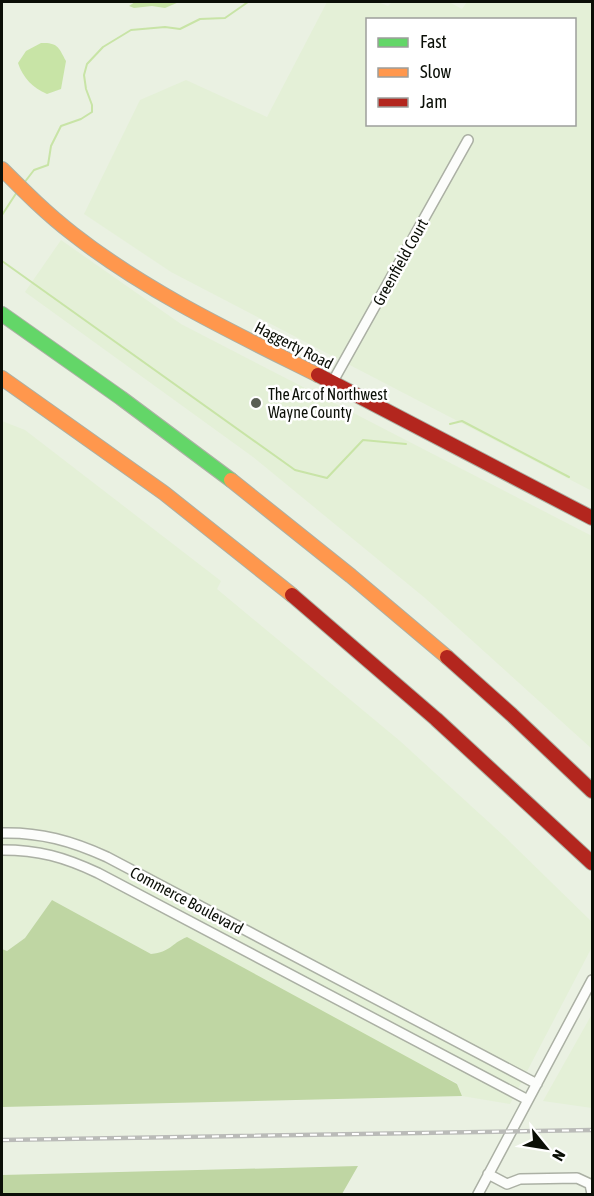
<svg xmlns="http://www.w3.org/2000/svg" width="594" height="1196" viewBox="0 0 594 1196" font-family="'Asap Condensed',sans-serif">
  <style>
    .built { fill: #e4f0d7; fill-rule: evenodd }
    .forest { fill: #bfd6a3 }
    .water { fill: #c8e4a6 }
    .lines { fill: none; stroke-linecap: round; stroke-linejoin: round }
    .stream { stroke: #c8e4a6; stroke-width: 2 }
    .street-casing { stroke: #abb0a4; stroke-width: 12 }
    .fast-casing { stroke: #abb0a4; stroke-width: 16 }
    .slow-casing { stroke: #abb0a4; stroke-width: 16 }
    .jam-casing { stroke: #abb0a4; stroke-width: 16 }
    .street { stroke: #fcfdfb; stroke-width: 9 }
    .fast { stroke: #63d668; stroke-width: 14 }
    .slow { stroke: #ff974d; stroke-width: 14 }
    .jam { stroke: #b3261e; stroke-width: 14 }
    .rail-casing { stroke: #babbb8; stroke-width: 4.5 }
    .rail { stroke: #fff; stroke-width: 2; stroke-dasharray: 7; stroke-linecap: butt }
    .poi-dot { fill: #595e54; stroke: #fff; stroke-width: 2 }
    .labels { text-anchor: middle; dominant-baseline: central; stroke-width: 5; stroke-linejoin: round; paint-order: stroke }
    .street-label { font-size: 16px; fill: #0b0f07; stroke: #fff }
    .poi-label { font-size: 16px; fill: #0b0f07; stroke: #fff; text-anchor: start }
  </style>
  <rect width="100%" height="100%" fill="#eaf1e2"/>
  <!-- built -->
  <path class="built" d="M327 2H378L388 6 392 2H449L462 9 467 2H592V491L171 272 84 214 140 100 186 80 267 117ZM368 20H574V124H368Z
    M61 240 181 324 592 536V749L425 598 253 457 25 292Z
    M2 421 25 430 221 581 217 589 400 741 504 836 592 922V947L510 1104 462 1096 457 1083 179 941 165 952 151 954 52 900 25 938 7 951 2 949Z
    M592 1014V1108L543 1101Z"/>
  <!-- forest -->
  <path class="forest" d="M52 900 151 954C171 952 170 944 187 937L457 1084 462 1096 2 1107V949L7 951 25 938Z
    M358 1166 342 1194H2V1175Z"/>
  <!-- water -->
  <path class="water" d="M135 2H179L165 8 152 6 134 8 129 6Z
    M41 43C58 42 59 48 66 61L61 89 47 94C33 88 23 78 18 63L26 51Z"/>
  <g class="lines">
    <!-- stream -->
    <path class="stream" d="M24 183 34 170 48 165 51 146 61 126 81 119 92 112V105L86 89 84 75 87 64 103 47 131 30 165 27 180 29 200 19 225 18 248 2
      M2 215 17 192
      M2 261 295 470 327 478 363 440 406 444
      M450 424 462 421 569 477"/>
    <defs>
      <path id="street" d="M332 383 468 140
        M2 833C40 832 72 841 107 857L537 1084
        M2 850C39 850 64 857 98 873L528 1100
        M488 1174 507 1184 520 1179 577 1178 590 1184 592 1194
        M478 1194 592 980"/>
      <path id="fast" d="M2 314 121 398 231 480"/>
      <path id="slow" d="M2 169C25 192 47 214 73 234 147 292 234 333 318 375
        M2 378 164 493 292 595
        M231 480 351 576 447 657"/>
      <path id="jam" d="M318 375 592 518
        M292 595 436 719 592 863
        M447 657 512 715 592 791"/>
    </defs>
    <!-- street casing -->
    <use href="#street" class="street-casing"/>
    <!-- fast casing -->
    <use href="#fast" class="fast-casing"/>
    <!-- slow casing -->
    <use href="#slow" class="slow-casing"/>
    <!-- jam casing -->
    <use href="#jam" class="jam-casing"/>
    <!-- street -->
    <use href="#street" class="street"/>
    <!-- fast -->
    <use href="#fast" class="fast"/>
    <!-- slow -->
    <use href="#slow" class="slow"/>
    <!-- jam -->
    <use href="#jam" class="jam"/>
    <defs>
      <path id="rail" d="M2 1140 592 1130"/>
    </defs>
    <!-- rail casing -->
    <use href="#rail" class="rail-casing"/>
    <!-- rail -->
    <use href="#rail" class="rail"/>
  </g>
  <!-- markers -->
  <circle class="poi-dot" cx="256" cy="403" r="6"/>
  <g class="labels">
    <!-- street labels -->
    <g class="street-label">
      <text transform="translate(400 262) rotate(-61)">Greenfield Court</text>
      <text transform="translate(294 345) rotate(27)">Haggerty Road</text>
      <text transform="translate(187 900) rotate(28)">Commerce Boulevard</text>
    </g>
    <!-- poi labels -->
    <g class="poi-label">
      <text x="268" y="394">The Arc of Northwest<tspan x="268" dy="18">Wayne County</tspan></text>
    </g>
  </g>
  <!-- border -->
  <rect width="594" height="1196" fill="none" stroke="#0b0f07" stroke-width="6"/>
  <!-- legend -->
  <rect x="366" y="18" width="210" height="108" fill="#ffffff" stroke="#9d9f9c" stroke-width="1.5"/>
  <rect x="378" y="38" width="30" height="9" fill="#63d668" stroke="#9d9f9c" stroke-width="1.5"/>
  <text x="420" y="48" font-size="18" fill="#0b0f07">Fast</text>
  <rect x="378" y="68" width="30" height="9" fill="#ff974d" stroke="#9d9f9c" stroke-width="1.5"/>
  <text x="420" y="78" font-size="18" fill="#0b0f07">Slow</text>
  <rect x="378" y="98" width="30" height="9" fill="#b3261e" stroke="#9d9f9c" stroke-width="1.5"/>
  <text x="420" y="108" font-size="18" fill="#0b0f07">Jam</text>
  <!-- north arrow -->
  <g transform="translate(546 1148) rotate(120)" stroke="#ffffff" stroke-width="4.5" paint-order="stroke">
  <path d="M0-4.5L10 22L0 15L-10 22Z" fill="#0b0f07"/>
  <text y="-9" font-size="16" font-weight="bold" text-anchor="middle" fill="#0b0f07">N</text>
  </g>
</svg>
